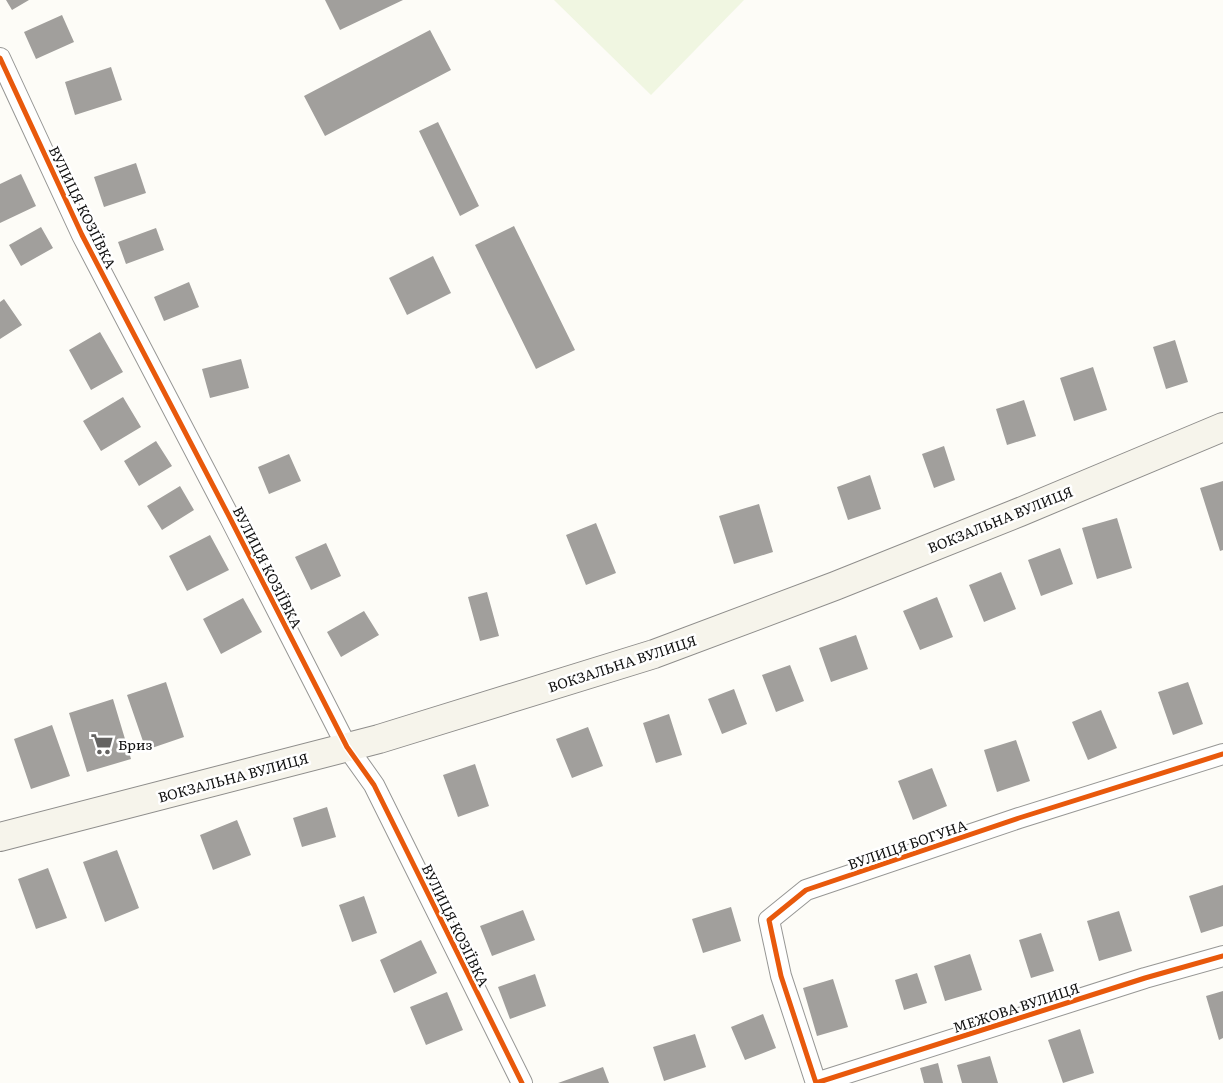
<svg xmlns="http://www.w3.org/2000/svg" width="1223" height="1083" viewBox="0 0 1223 1083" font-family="Literata,serif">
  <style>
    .pitch { fill: #f0f6e1 }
    .building { fill: #a19f9c }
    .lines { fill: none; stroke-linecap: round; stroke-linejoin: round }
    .minor-casing { stroke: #979795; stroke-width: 22 }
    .secondary-casing { stroke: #8e8d8b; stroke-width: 30 }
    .minor { stroke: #fffffe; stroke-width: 20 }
    .secondary { stroke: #f6f4eb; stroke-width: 28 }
    .cycleway-casing { stroke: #fff; stroke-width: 8 }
    .cycleway { stroke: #e8590c; stroke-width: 5 }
    .labels { text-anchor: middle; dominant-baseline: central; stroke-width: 5; stroke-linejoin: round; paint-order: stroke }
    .street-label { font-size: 14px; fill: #111; stroke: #fff }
    .poi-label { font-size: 14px; fill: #111; stroke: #fff; text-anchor: start }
  </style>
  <rect width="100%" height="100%" fill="#fdfcf7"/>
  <!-- pitch -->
  <path class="pitch" d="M554 0H744L651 95Z"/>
  <!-- building -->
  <path class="building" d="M6 0H29L12 10Z
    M325 0H403L340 30Z
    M62 15 74 42 36 59 24 32Z
    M430 30 451 70 325 136 304 96Z
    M111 67 122 100 75 115 65 82Z
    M438 122 479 206 460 216 419 131Z
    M136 163 146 193 104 207 94 177Z
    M21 174 36 206 0 223V184Z
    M514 226 575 350 536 369 475 245Z
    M41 227 53 248 21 266 9 245Z
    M156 228 164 250 126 264 118 242Z
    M433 256 451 293 407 315 389 278Z
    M189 282 199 307 164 321 154 297Z
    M4 299 22 325 0 339V302Z
    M100 332 123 372 91 390 69 350Z
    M1175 340 1188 382 1166 389 1153 347Z
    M241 359 249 388 210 398 202 369Z
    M1093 367 1107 410 1074 421 1060 378Z
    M123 397 141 427 101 451 83 421Z
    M1024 400 1036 436 1007 445 996 409Z
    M156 441 172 466 139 486 124 461Z
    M944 446 955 480 934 488 922 454Z
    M289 454 301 481 269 494 258 467Z
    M870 475 881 509 848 520 837 487Z
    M1223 481V550L1220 551 1200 488Z
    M180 486 194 510 162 530 147 506Z
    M759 504 773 552 734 564 719 516Z
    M1117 518 1132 568 1097 579 1082 528Z
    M596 523 616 573 586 585 566 535Z
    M210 535 229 570 187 591 169 556Z
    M326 543 341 576 311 590 295 557Z
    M1060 548 1073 584 1041 596 1028 560Z
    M1001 572 1016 609 984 622 969 585Z
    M487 592 499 636 480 641 468 597Z
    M937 597 953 637 920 650 903 611Z
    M243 598 262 632 221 654 203 619Z
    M364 611 379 635 341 657 327 632Z
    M856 635 868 669 831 682 819 648Z
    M790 665 804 701 776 712 762 675Z
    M166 682 184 737 146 750 127 695Z
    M1188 682 1203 724 1173 735 1158 692Z
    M734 689 747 724 722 734 708 699Z
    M113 699 131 759 87 772 69 713Z
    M1101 710 1117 748 1088 760 1072 722Z
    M669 714 682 755 656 763 643 723Z
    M52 725 70 776 31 789 14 739Z
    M588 727 603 766 572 778 556 739Z
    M1016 740 1030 781 997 792 984 750Z
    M475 764 489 806 458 817 443 775Z
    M932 768 947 806 913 820 898 781Z
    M327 807 336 837 302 847 293 818Z
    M237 820 251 855 213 870 200 835Z
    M117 850 139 908 105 922 83 862Z
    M48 868 67 918 36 929 18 879Z
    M1223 885V926L1201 933 1189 896Z
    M364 896 377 933 352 942 339 905Z
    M731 907 741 941 703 953 692 919Z
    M523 910 535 940 492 956 480 926Z
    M1119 911 1132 951 1099 961 1087 921Z
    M1041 933 1054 971 1031 978 1019 940Z
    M421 940 437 973 394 993 380 960Z
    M970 954 982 990 945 1001 934 966Z
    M917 973 927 1003 904 1010 895 980Z
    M535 974 546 1006 510 1019 498 987Z
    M833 979 848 1027 817 1036 803 988Z
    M1223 991V1038L1219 1040 1206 996Z
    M447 992 463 1030 426 1045 410 1007Z
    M763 1014 776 1048 745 1060 731 1027Z
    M1080 1029 1094 1073 1063 1083 1048 1040Z
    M695 1034 706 1067 664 1081 653 1047Z
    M990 1056 998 1083H962L957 1065Z
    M938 1063 943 1083H924L920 1068Z
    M603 1067 609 1083H558Z"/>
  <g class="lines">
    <defs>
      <path id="minor" d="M0 58 82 235 231 520 347 747 374 785 522 1083
        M816 1083 781 976 769 920 806 890 1019 818 1223 754
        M816 1083 1145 978 1223 956"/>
      <path id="secondary" d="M0 837 379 739 654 654 835 586 1020 512 1223 427"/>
    </defs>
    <!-- minor casing -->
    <use href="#minor" class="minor-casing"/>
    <!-- secondary casing -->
    <use href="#secondary" class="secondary-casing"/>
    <!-- minor -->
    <use href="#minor" class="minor"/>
    <!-- secondary -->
    <use href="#secondary" class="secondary"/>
    <defs>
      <path id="cycleway" d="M0 58 82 235 231 520 347 747 374 785 522 1083
        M816 1083 781 976 769 920 806 890 1019 818 1223 754
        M816 1083 1145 978 1223 956"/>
    </defs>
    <!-- cycleway casing -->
    <use href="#cycleway" class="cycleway-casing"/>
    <!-- cycleway -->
    <use href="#cycleway" class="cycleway"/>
  </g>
  <!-- icons -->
  <defs>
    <symbol id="supermarket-bare" viewBox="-9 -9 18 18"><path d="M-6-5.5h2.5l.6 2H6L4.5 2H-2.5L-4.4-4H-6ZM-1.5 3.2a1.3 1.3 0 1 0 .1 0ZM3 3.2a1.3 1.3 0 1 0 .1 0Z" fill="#646362" stroke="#fff" stroke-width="2.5" paint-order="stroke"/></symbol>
  </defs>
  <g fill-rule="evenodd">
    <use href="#supermarket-bare" x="86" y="728" width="32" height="32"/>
  </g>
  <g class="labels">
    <!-- street labels -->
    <g class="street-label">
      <text transform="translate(83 207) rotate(64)">ВУЛИЦЯ КОЗІЇВКА</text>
      <text transform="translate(1000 519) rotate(-22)">ВОКЗАЛЬНА ВУЛИЦЯ</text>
      <text transform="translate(268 567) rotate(63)">ВУЛИЦЯ КОЗІЇВКА</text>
      <text transform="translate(622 663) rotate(-18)">ВОКЗАЛЬНА ВУЛИЦЯ</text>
      <text transform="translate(233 777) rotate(-15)">ВОКЗАЛЬНА ВУЛИЦЯ</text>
      <text transform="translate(907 844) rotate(-19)">ВУЛИЦЯ БОГУНА</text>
      <text transform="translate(456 925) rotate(64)">ВУЛИЦЯ КОЗІЇВКА</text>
      <text transform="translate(1016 1007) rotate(-18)">МЕЖОВА ВУЛИЦЯ</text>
    </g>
    <!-- poi labels -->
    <g class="poi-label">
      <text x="118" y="744">Бриз</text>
    </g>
  </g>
</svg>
